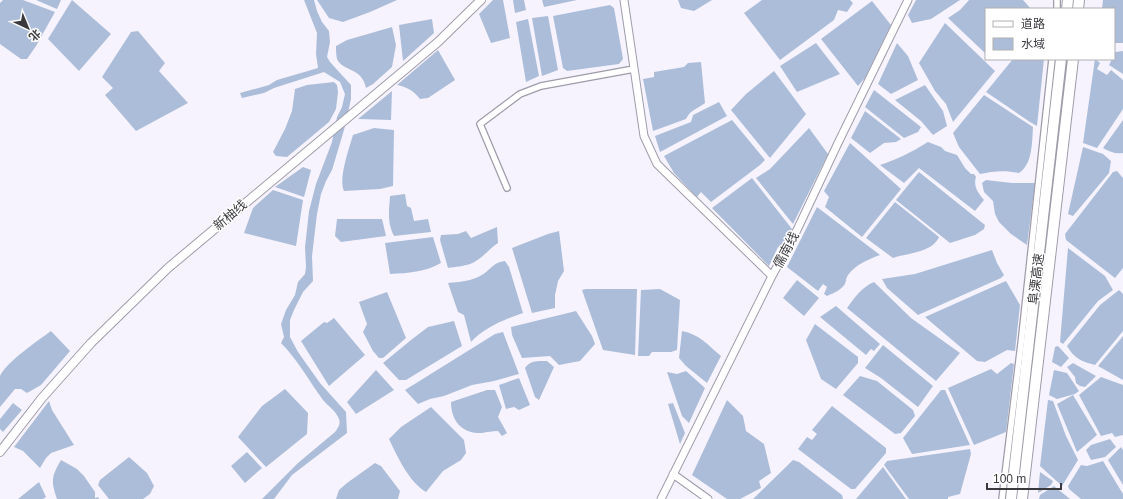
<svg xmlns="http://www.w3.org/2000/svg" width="1123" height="499" viewBox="0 0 1123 499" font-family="Arial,'Noto Sans SC',sans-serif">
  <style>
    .water { fill: #acbdd9 }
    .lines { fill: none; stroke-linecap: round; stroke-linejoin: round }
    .minor-casing { stroke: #9f9ca9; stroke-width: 8 }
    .tertiary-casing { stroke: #9f9ca9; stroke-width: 9 }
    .secondary-casing { stroke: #9f9ca9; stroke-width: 10 }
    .motorway-casing { stroke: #9f9ca9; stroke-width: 12 }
    .minor { stroke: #fff; stroke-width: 5.5 }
    .tertiary { stroke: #fff; stroke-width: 7 }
    .secondary { stroke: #fff; stroke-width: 8 }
    .motorway { stroke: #fff; stroke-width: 10 }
    .labels { text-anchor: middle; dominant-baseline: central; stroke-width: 3; stroke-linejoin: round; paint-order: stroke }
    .street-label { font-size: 13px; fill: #3a393e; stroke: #fff }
  </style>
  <rect width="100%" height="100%" fill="#f6f3ff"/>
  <!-- water -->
  <path class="water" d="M3 0H23L55 12 36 46 27 59H21L0 44V3Z
    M36 0H61L57 9Z
    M72 0 111 34 79 71 48 39Z
    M304 0H314L317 11 322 22 329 31 330 42 327 57 330 62 351 85V99L344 130 332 170 326 181 321 194 317 214 312 256 313 281 303 292 294 310 290 320V337L298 352 320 383 346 412 347 433 292 475 274 499H262L298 463 335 432C338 428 341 424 339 419 336 411 328 406 323 400 309 381 298 360 281 343L284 337 281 324 286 310 295 295 298 282 305 274 306 267 305 247 309 211 316 184 332 142 337 117 342 107 345 94 340 82 324 72 274 88 264 93 242 98 240 93 269 85 277 80 318 68 316 54 317 33Z
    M317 0H397L370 12 343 22 329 18Z
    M493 0H503L510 38 491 43 479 14Z
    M513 0H524L526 10 515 13Z
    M542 0H577L544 7Z
    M678 0H712L694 11 681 8Z
    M762 0H850L853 3 847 12 838 10 834 20 780 60 744 13Z
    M916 0H960L931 19 912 23 908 15Z
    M969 0H1023L1031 9H986V54L948 18 960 10Z
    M1103 0H1123V43H1116L1114 44V9H1102Z
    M872 1 891 25 865 78 858 86 821 39Z
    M610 5 614 8 623 59 619 64 567 71 563 68 553 16Z
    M548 16 558 70 542 76 532 18Z
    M432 19 434 33 403 61 399 25Z
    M528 19 539 76 526 82 516 22Z
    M945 23 995 71 953 122 946 104 935 91 919 63Z
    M392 27 396 45 392 67 373 84 366 88C362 67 343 72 337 59 336 55 336 50 336 46L347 40Z
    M138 31 165 63 159 71 188 103 136 131 105 95 113 88 102 77 131 32Z
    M816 43 840 74 797 92 780 66Z
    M897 43 908 56 918 80 891 94 878 84Z
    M438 50 455 80 428 98 420 99C414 91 407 87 397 85Z
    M1123 51V74L1109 65 1112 59H1114L1115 52Z
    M1013 59H1044L1037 126 1030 122 986 92Z
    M1095 59 1100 63 1097 69 1107 75 1111 70 1123 80V109L1097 148 1083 143Z
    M701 62 705 103C696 110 691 109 686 119L653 131 643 79 654 77V72L684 67 688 63Z
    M774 71 806 114 770 158 731 110 746 94Z
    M334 82 337 85 338 92 336 109 329 122 287 157 276 156 273 152 285 129 292 111 295 89 307 85Z
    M925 85 943 111 947 126 933 135 921 121 895 100Z
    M874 90 921 127 918 132 904 138 865 107Z
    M392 91 391 120 358 119Z
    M984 95 1033 127C1032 141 1033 164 1019 173 1006 170 993 171 980 174L959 147 953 133Z
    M719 102 727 116 660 152 655 136 691 122 693 115Z
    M865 111 901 139 896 142 884 143 870 153 851 138Z
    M732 120 765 160 760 165 711 202 701 192 697 197 674 173 664 156Z
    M1123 120V153C1115 154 1110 152 1103 148Z
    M374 128 394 130 393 186 380 189 344 191C338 179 349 149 353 135Z
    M809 128 828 154 793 224 756 178 770 169Z
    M928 142 941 147 945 151 957 155 965 168 971 174H974L976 177C973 186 978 193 984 200L975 211 919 168 904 183 880 165C898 159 912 152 928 142Z
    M850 143 901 189 862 237 825 207 829 197 824 191Z
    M1083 147 1103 154 1111 161 1109 173 1073 216 1068 214Z
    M303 167 311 170 304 197 275 187Z
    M1117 171 1123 178V268L1115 278 1066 240 1065 234 1113 172Z
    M919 172 985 225 984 229 975 235 950 243 896 200Z
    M752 178 792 229 781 249 778 247 769 266 712 208Z
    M986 180 1012 183H1035L1027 245 1011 234 999 222 995 214 993 201 984 192 982 183Z
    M273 190 303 200 296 246 244 233 253 208Z
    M405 194 407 206 411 208 414 221 428 219 431 232 394 236C387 222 389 211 390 196Z
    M895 202 939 237C932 253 907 253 893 258L866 238Z
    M817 207 880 255C869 259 855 265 848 275 846 278 846 281 845 284 841 290 834 293 827 296L824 294 827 287 823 284 818 291 787 267Z
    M337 219H382L386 236 341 242 335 236Z
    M497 227 498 243C489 249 481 260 470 264 464 266 455 267 448 268L440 240 441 235 458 234 466 231 471 238Z
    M559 231 564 271 558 281 555 295V308L532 313 512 248 548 234Z
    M433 237 441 263C425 272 408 273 390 274L385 243Z
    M1068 248 1105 276 1113 290 1098 301 1063 344 1060 342Z
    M992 250 997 263 1004 275 1001 278 918 315 887 288 882 279 915 274Z
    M505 261 509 267 523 313C503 320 485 327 471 342L464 315 458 312 448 283C459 282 471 281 480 276 490 271 493 262 505 261Z
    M797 280 819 298 804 316 783 298Z
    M1006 281 1020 305 1015 351 1007 350 985 362 977 361 925 317Z
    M874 282 911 318 960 353 936 381 847 308C855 297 862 287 874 282Z
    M586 289H637L635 355 603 350 582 290Z
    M660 289 680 300 677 350 671 352H652L649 356H638L641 290Z
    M1119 290 1123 294V331L1095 365C1081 361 1075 359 1067 346L1100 305Z
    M387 292 406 338 383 358H379L373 351 363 332 367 324 359 302Z
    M836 306 880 344 874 351 871 349 866 355 820 317Z
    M576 311 592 336 595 344 580 361 559 365 550 356 522 358 512 335 511 327Z
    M334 318 365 355 329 386 301 341 324 322 327 323Z
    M454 321 462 346 406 380H399L383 363 411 340 428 327Z
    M815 324 858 357V363L836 389 821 379 806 340Z
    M51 331 70 351 41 385 27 393 21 389H15L0 407C0 400 0 380 0 376 6 362 39 340 51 331Z
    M682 331C699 334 708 345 721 356L707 383 686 366 679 358Z
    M503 332 519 374 494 381 472 385 444 396 430 399 418 404 405 390 495 334Z
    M1123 336V380L1098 366Z
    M883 345 933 386 918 407 881 378 865 368Z
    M1058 346 1069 358 1061 367 1052 362 1055 347Z
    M547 361 554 367 539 400 535 397 525 368C530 360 539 361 547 361Z
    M1011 363 1014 364 1006 432 974 445 948 388 991 369 997 374Z
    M1073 363 1096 376 1085 387 1080 386 1076 383 1075 377 1067 367Z
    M376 370 394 390 356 414 347 402Z
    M1054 370 1067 373 1079 391 1075 394 1057 399 1049 395Z
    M686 371 705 388 689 423 682 416 667 372 677 374Z
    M860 376 877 381 913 410 915 416 901 433 895 434 843 395Z
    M1101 377 1123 385V435L1115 437 1112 433 1101 436 1079 395Z
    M519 378 530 405 519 410 514 407 506 409 499 385Z
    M285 389 308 413 307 434 266 467 238 437 262 406Z
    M487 390H495L502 407 498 417 507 433 502 436 498 431C492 431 487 432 482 433 462 434 451 421 451 402Z
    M941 390H945L970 445 912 454 903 438Z
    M1073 395 1097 435 1077 452 1057 404Z
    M727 400 743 416 746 431 764 444 771 473 759 481 761 488 740 499H727L692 475Z
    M1048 400 1053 401 1066 436 1078 460 1062 486 1040 466Z
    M49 401 52 410 74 445 51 453 46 458 40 468 23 451 14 447Z
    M13 403 22 410 3 432 0 429V419Z
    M673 403 685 433 680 444 668 404Z
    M832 406 886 448V453L855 489H851L798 449 807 437 812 440 817 434 812 430Z
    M431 407 464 440 466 453 461 460 443 471 426 492C409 482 397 456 389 439L401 427Z
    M1110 439 1116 447 1105 457 1091 460 1086 450 1091 445Z
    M1121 447 1123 450V485L1108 460Z
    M970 449 971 454 960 494 948 497V499H909L884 465 887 461Z
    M247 452 262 468 245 483 231 466Z
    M129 457 147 473 154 486 150 494 143 499H109L98 485 100 480Z
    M61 460 77 469 84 476 95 492V498L98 497 99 499H57C51 481 51 477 61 460Z
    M793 460 799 462 842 495 843 499H753Z
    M1103 461 1123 494V499H1081L1069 489 1068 486 1081 465 1087 466Z
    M375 463 381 466 400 491 398 499H336L339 490 347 483Z
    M883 467 906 499H856Z
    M1040 472 1053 481 1051 485 1038 493Z
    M39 482 46 497 43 499H18Z
    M1054 486 1070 499H1039L1040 495Z"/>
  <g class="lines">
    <defs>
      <path id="minor" d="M1057 9V0
        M507 188 480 124 520 94 541 86 634 69
        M1002 499 1021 344 1052 59"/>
      <path id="tertiary" d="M624 0 644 136 657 164 772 276
        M673 474 708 499
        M661 499 772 276 797 230 838 143 908 0"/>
      <path id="secondary" d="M0 452 42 398 91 343 168 268 438 42 481 0"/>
      <path id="motorway" d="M1067 9 1068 0
        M1078 9 1079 0
        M1011 499 1061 59
        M1022 499 1073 59"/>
    </defs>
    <!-- minor casing -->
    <use href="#minor" class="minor-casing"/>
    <!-- tertiary casing -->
    <use href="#tertiary" class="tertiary-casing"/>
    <!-- secondary casing -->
    <use href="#secondary" class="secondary-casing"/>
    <!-- motorway casing -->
    <use href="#motorway" class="motorway-casing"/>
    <!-- minor -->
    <use href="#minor" class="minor"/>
    <!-- tertiary -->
    <use href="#tertiary" class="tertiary"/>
    <!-- secondary -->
    <use href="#secondary" class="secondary"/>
    <!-- motorway -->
    <use href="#motorway" class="motorway"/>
  </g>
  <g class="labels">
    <!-- street labels -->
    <g class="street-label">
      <text transform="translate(230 215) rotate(-40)">新柚线</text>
      <text transform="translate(786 250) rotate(-62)">儒南线</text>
      <text transform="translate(1036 279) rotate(-83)">阜溧高速</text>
    </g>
  </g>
  <!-- legend -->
  <rect x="985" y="8" width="130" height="52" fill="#ffffff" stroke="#b0b0b2"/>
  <rect x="993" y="21" width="20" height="6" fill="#ffffff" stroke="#b0b0b2"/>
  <text x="1021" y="28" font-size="12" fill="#3a393e">道路</text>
  <rect x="993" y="38" width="20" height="12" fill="#acbdd9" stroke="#b0b0b2"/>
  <text x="1021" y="48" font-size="12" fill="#3a393e">水域</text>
  <!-- north arrow -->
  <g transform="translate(28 28) rotate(136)" stroke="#ffffff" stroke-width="3" paint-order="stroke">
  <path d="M0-3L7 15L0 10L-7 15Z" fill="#3a393e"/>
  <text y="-6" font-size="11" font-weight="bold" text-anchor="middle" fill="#3a393e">北</text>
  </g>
  <!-- scale -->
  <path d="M987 483v6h74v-6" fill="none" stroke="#3a393e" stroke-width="2"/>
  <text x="993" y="483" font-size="12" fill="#3a393e" stroke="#ffffff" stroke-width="3" paint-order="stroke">100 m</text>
</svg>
